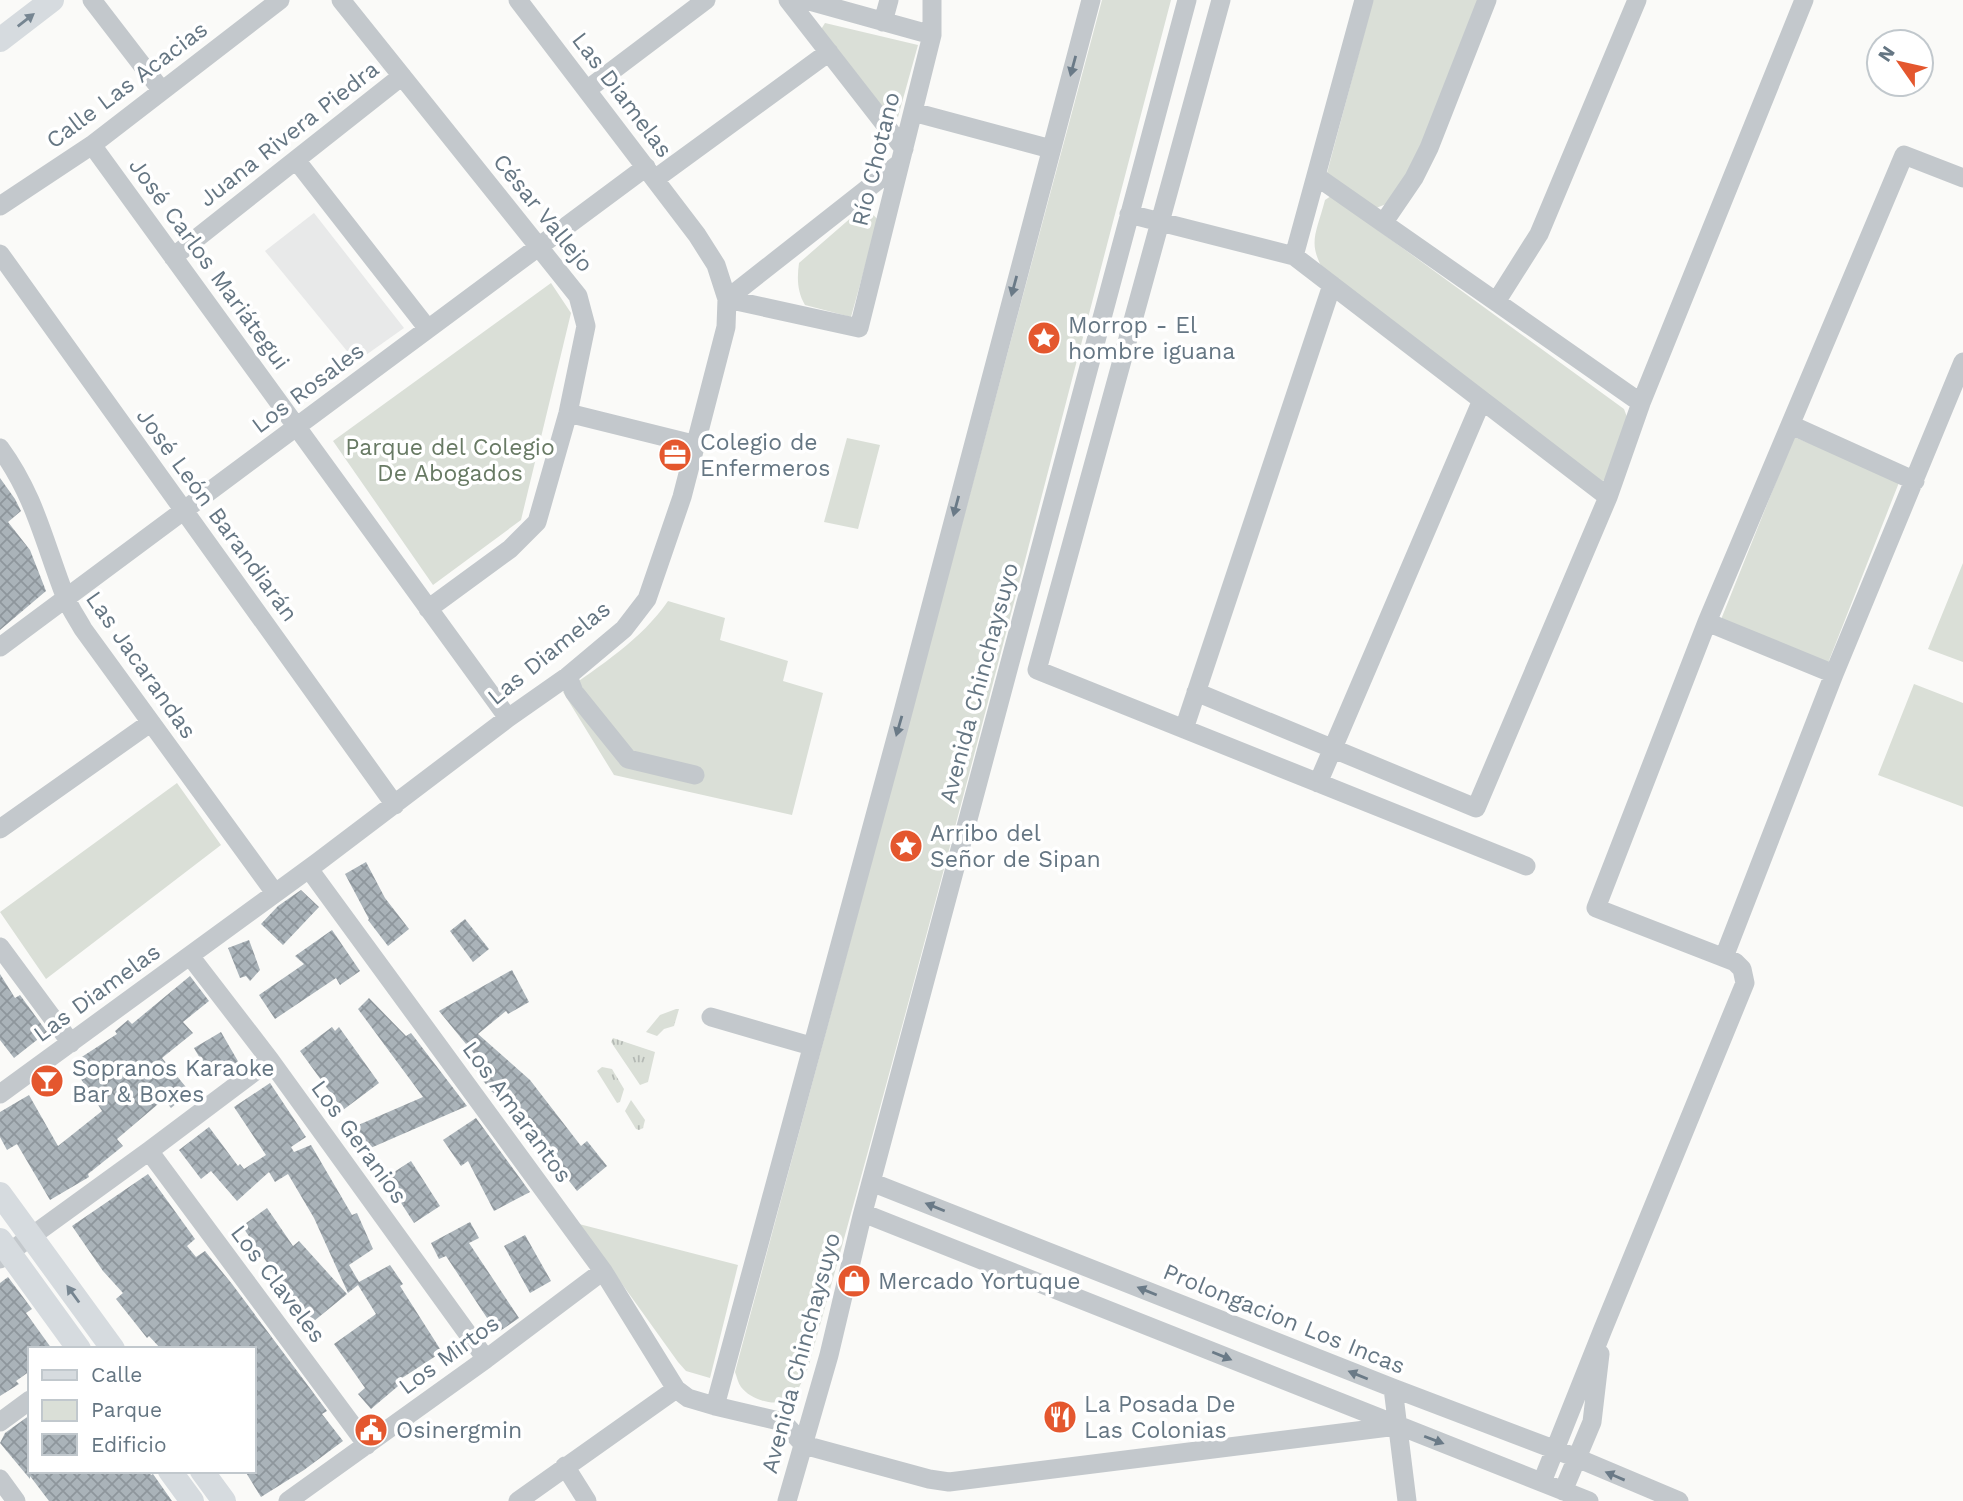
<svg xmlns="http://www.w3.org/2000/svg" width="1963" height="1501" viewBox="0 0 1963 1501" font-family="'Work Sans',sans-serif">
  <style>
    .built { fill: #e8e9e9 }
    .grass { fill: url(#grass-tufts) }
    .park { fill: #dadfd7 }
    .building { fill: url(#building-cross-hatch) }
    .lines { fill: none; stroke-linecap: round; stroke-linejoin: round }
    .minor { stroke: #c3c8cc; stroke-width: 19 }
    .major { stroke: #d6dbdf; stroke-width: 24 }
    .oneway { fill: #768591 }
    .oneway2 { fill: #6a7a87 }
    .labels { text-anchor: middle; dominant-baseline: central; stroke-width: 7; stroke-linejoin: round; paint-order: stroke }
    .street-label { font-size: 23px; fill: #657683; stroke: #fff }
    .poi-label { font-size: 23px; fill: #657683; stroke: #fff; text-anchor: start }
    .park-label { font-size: 23px; fill: #687a64; stroke: #fff }
  </style>
  <defs>
    <pattern id="grass-tufts" width="24" height="20" patternUnits="userSpaceOnUse" patternTransform="scale(1.75)"><rect width="24" height="20" fill="#dadfd7"/><path d="M3 7l-1-3M5 7V3M7 7l1-3M15 17l-1-3M17 17v-4M19 17l1-3" fill="none" stroke="#b4b9b4"/></pattern>
    <pattern id="building-cross-hatch" width="8" height="8" patternUnits="userSpaceOnUse" patternTransform="scale(1.75)"><rect width="8" height="8" fill="#aab3b9"/><path d="M0 0l8 8M0 8l8-8" fill="none" stroke="#8e969c"/></pattern>
  </defs>
  <rect width="100%" height="100%" fill="#fafaf8"/>
  <!-- built -->
  <path class="built" d="M314 213 404 328 356 362 265 251Z"/>
  <!-- grass -->
  <path class="grass" d="M676 1009H679L674 1026 664 1029 657 1036 646 1032 660 1015Z
    M613 1038 655 1052 648 1082 640 1085 611 1042Z
    M602 1067 612 1069 624 1089 620 1102 617 1103 597 1071Z
    M631 1100 645 1120 643 1128 639 1130 636 1129 625 1111Z"/>
  <!-- park -->
  <path class="park" d="M1102 0H1171C1051 456 936 914 808 1368 803 1379 798 1394 787 1400 773 1407 750 1399 741 1387 738 1383 737 1377 735 1372Z
    M1373 0H1482L1413 164 1389 203 1376 208 1327 173Z
    M825 23 918 45 898 117 889 120 820 31Z
    M1331 196 1624 409 1627 417 1610 477 1599 483 1329 279C1306 244 1315 238 1325 200Z
    M861 209 869 210 878 220 851 317 805 305C797 291 797 278 799 263Z
    M551 283 571 313 521 520 433 585 333 441Z
    M1794 437 1900 480 1828 663 1722 622V617Z
    M847 438 880 445 858 529 824 522Z
    M1963 563V662L1928 649Z
    M668 601 725 618 720 640 788 661 783 681 823 693 792 815 614 775 563 692C601 665 641 640 668 601Z
    M1914 684 1963 703V807L1878 775Z
    M177 783 221 845 46 979 0 912Z
    M579 1224 738 1265 710 1378 686 1371 678 1362Z"/>
  <!-- building -->
  <path class="building" d="M0 478 15 499 21 511 8 522 30 550 46 591 0 630Z
    M366 862 385 898 409 929 388 946 368 920 369 919 345 874Z
    M301 890 319 907 283 945 261 924 278 906Z
    M465 919 489 949 473 962 450 931Z
    M332 930 360 971 340 985 336 978 275 1019 259 995 304 964 295 956Z
    M249 940 260 970 250 981 246 976 240 978 228 948Z
    M512 970 529 1002 508 1014 506 1011 478 1034 530 1080 581 1146 587 1141 607 1166 577 1191 544 1149 539 1152 514 1121 520 1116 490 1090 474 1068 480 1061 439 1011Z
    M0 974 15 998 20 995 47 1032 14 1058 0 1040Z
    M190 976 209 1001 183 1022 193 1033 162 1058 190 1092 171 1108 164 1099 117 1139 123 1146 88 1174 89 1177 50 1200 17 1144 7 1150 0 1137V1112L29 1095 58 1146 102 1111 71 1064 117 1034 115 1031 128 1020 132 1024Z
    M369 998 406 1036 411 1033 467 1106 366 1150 356 1126 423 1097 358 1009Z
    M332 1027 335 1031 339 1027 379 1083 343 1110 300 1051Z
    M221 1032 239 1063 212 1079 194 1048Z
    M270 1083 306 1137 291 1147 294 1152 311 1145 352 1215 357 1213 373 1249 349 1265 359 1282 390 1265 403 1284 400 1286 442 1352 402 1378 404 1381 371 1409 358 1394 365 1388 334 1344 376 1314 358 1285 348 1293 314 1218 288 1174 275 1182 269 1172 237 1201 211 1171 201 1179 179 1150 209 1127 238 1166 240 1164 244 1169 266 1155 234 1107Z
    M476 1118 530 1192 494 1211 468 1161 461 1166 443 1140Z
    M411 1161 440 1206 414 1223 385 1178Z
    M148 1174 195 1239 187 1246 196 1257 205 1251 232 1284 327 1411 322 1414 343 1441 304 1470 261 1497 245 1471H254V1349H161L149 1336 147 1338 116 1299 123 1293 103 1271 72 1226Z
    M267 1208 293 1246 299 1241 347 1294 314 1321 268 1268 270 1267 242 1226Z
    M470 1222 479 1238 469 1243 519 1318 497 1333 446 1256 439 1259 431 1243Z
    M525 1235 551 1281 530 1293 504 1246Z
    M8 1277 32 1309 26 1313 52 1349H30V1371L16 1381 19 1384 0 1396V1283Z
    M30 1415V1471H148L151 1475 153 1474 172 1501H49L30 1476V1479L0 1443 5 1433Z"/>
  <g class="lines">
    <!-- minor -->
    <path class="minor" d="M92 0 162 91
      M341 0 578 296 586 326 568 413 537 522 510 549 428 609
      M788 0 904 149
      M806 0 932 35
      M1221 0 1037 670 1526 866
      M1364 0 1294 256 1608 497
      M883 22 889 0
      M588 89 706 0
      M913 112 1051 149
      M92 145 508 718
      M296 160 428 329
      M1316 176 1641 403
      M655 179 829 52
      M0 206 92 145 280 0
      M1129 214 1294 256
      M1384 222 1414 178 1429 148 1487 0
      M0 254 395 805
      M173 257 402 76
      M727 299 859 328 932 35V0
      M727 299 900 163
      M1496 302 1539 234 1637 0
      M568 413 697 445
      M1791 425 1915 481
      M0 448C35 496 44 542 65 596 69 607 77 618 83 629L275 893
      M1707 622 1834 674
      M0 647 646 167
      M568 676 574 692 628 759 695 775
      M1196 692 1476 808 1608 497 1641 403 1804 0
      M1184 729 1332 285
      M1318 783 1482 400
      M0 829 150 723
      M309 869 603 1271 676 1389
      M0 947 71 1043
      M190 956 270 1060 486 1359
      M1724 957 1834 674 1963 362
      M711 1017 811 1046
      M0 1094 318 862 508 718 568 676 624 629 647 599 682 497 726 327 727 299 716 265 697 235 518 0
      M149 1151 367 1445
      M871 1182 1393 1388 1577 1458 1679 1501
      M863 1213 1589 1501
      M0 1259 149 1151 270 1060
      M1393 1388 1407 1501
      M715 1406 899 727 1091 0
      M0 1422 30 1400
      M565 1466 587 1501
      M0 1479 16 1501
      M1542 1482 1603 1329 1745 983 1742 969 1735 962 1596 908 1707 622 1904 155 1963 178
      M1563 1491 1592 1422 1600 1354
      M288 1501 486 1359 603 1271
      M518 1501 676 1389 688 1398 715 1406 783 1422 804 1445 929 1479 949 1482 1397 1426
      M787 1501 829 1355 862 1216 1187 0"/>
    <!-- major -->
    <path class="major" d="M0 40 52 0
      M0 1194 113 1349
      M0 1240 79 1349
      M170 1471 192 1501
      M202 1471 224 1501"/>
  </g>
  <!-- one-way arrows -->
  <defs><path id="oneway-solid" d="M-6-.8H1V-3.2L6.5 0L1 3.2V.8H-6Z" transform="scale(1.75)"/></defs>
  <g class="oneway">
    <use href="#oneway-solid" transform="translate(26 20) rotate(-38)"/>
    <use href="#oneway-solid" transform="translate(73 1294) rotate(-126)"/>
  </g>
  <g class="oneway2">
    <use href="#oneway-solid" transform="translate(1073 66) rotate(105)"/>
    <use href="#oneway-solid" transform="translate(1014 286) rotate(105)"/>
    <use href="#oneway-solid" transform="translate(956 506) rotate(105)"/>
    <use href="#oneway-solid" transform="translate(899 726) rotate(106)"/>
    <use href="#oneway-solid" transform="translate(935 1207) rotate(-158)"/>
    <use href="#oneway-solid" transform="translate(1147 1291) rotate(-158)"/>
    <use href="#oneway-solid" transform="translate(1222 1356) rotate(22)"/>
    <use href="#oneway-solid" transform="translate(1358 1375) rotate(-158)"/>
    <use href="#oneway-solid" transform="translate(1434 1440) rotate(21)"/>
    <use href="#oneway-solid" transform="translate(1615 1476) rotate(-157)"/>
  </g>
  <!-- icons -->
  <defs>
    <symbol id="sight-disc" viewBox="-11 -11 22 22"><circle r="9.5" fill="#e4572e" stroke="#fff"/><path d="M0-6L1.8-2.2L6-1.7L2.9 1.2L3.7 5.4L0 3.3L-3.7 5.4L-2.9 1.2L-6-1.7L-1.8-2.2Z" fill="#fff"/></symbol>
    <symbol id="office-disc" viewBox="-11 -11 22 22"><circle r="9.5" fill="#e4572e" stroke="#fff"/><path d="M-6-3h4V-5.5h4V-3h4V5H-6ZM-1-4.5V-3h2v-1.5ZM-6 0V1H6V0Z" fill="#fff"/></symbol>
    <symbol id="bar-disc" viewBox="-11 -11 22 22"><circle r="9.5" fill="#e4572e" stroke="#fff"/><path d="M-6-5H6L.8 .8V4.5H3.5V6h-7V4.5H-.8V.8Z" fill="#fff"/></symbol>
    <symbol id="shop-disc" viewBox="-11 -11 22 22"><circle r="9.5" fill="#e4572e" stroke="#fff"/><path d="M-5-2.5h2.3a2.7 3.5 0 0 1 5.4 0H5L5.5 6h-11ZM-1.5-2.5h3a1.5 2.3 0 0 0-3 0Z" fill="#fff"/></symbol>
    <symbol id="restaurant-disc" viewBox="-11 -11 22 22"><circle r="9.5" fill="#e4572e" stroke="#fff"/><path d="M-5-6h1v4h1v-4h1v4h1v-4h1v5L-1.5 .5V6h-2V.5L-5-1ZM5-6V6H3V1.5H1.5Q1.5-4 5-6Z" fill="#fff"/></symbol>
    <symbol id="civic-disc" viewBox="-11 -11 22 22"><circle r="9.5" fill="#e4572e" stroke="#fff"/><path d="M-.6-6.5H3V-4.5H.6V-3L4-1V1h2V6H-6V1h2V-1L-.6-3ZM-1.2 2.5V6h2.4V2.5Z" fill="#fff"/></symbol>
  </defs>
  <g fill-rule="evenodd">
    <use href="#sight-disc" x="1025" y="319" width="38" height="38"/>
    <use href="#office-disc" x="656" y="436" width="38" height="38"/>
    <use href="#sight-disc" x="887" y="827" width="38" height="38"/>
    <use href="#bar-disc" x="28" y="1062" width="38" height="38"/>
    <use href="#shop-disc" x="835" y="1262" width="38" height="38"/>
    <use href="#restaurant-disc" x="1041" y="1398" width="38" height="38"/>
    <use href="#civic-disc" x="352" y="1411" width="38" height="38"/>
  </g>
  <g class="labels">
    <!-- street labels -->
    <g class="street-label">
      <text transform="translate(127 85) rotate(-37)">Calle Las Acacias</text>
      <text transform="translate(622 95) rotate(53)">Las Diamelas</text>
      <text transform="translate(289 134) rotate(-38)">Juana Rivera Piedra</text>
      <text transform="translate(876 159) rotate(-76)">Río Chotano</text>
      <text transform="translate(543 213) rotate(51)">César Vallejo</text>
      <text transform="translate(209 264) rotate(54)">José Carlos Mariátegui</text>
      <text transform="translate(308 388) rotate(-37)">Los Rosales</text>
      <text transform="translate(217 515) rotate(54)">José León Barandiarán</text>
      <text transform="translate(549 653) rotate(-39)">Las Diamelas</text>
      <text transform="translate(141 665) rotate(55)">Las Jacarandas</text>
      <text transform="translate(979 683) rotate(-75)">Avenida Chinchaysuyo</text>
      <text transform="translate(97 993) rotate(-36)">Las Diamelas</text>
      <text transform="translate(517 1112) rotate(54)">Los Amarantos</text>
      <text transform="translate(359 1142) rotate(54)">Los Geranios</text>
      <text transform="translate(278 1284) rotate(53)">Los Claveles</text>
      <text transform="translate(1284 1319) rotate(22)">Prolongacion Los Incas</text>
      <text transform="translate(801 1353) rotate(-75)">Avenida Chinchaysuyo</text>
      <text transform="translate(449 1355) rotate(-36)">Los Mirtos</text>
    </g>
    <!-- poi labels -->
    <g class="poi-label">
      <text x="1068" y="325">Morrop - El<tspan x="1068" dy="26">hombre iguana</tspan></text>
      <text x="700" y="442">Colegio de<tspan x="700" dy="26">Enfermeros</tspan></text>
      <text x="930" y="833">Arribo del<tspan x="930" dy="26">Señor de Sipan</tspan></text>
      <text x="72" y="1068">Sopranos Karaoke<tspan x="72" dy="26">Bar &amp; Boxes</tspan></text>
      <text x="878" y="1281">Mercado Yortuque</text>
      <text x="1084" y="1404">La Posada De<tspan x="1084" dy="26">Las Colonias</tspan></text>
      <text x="396" y="1430">Osinergmin</text>
    </g>
    <!-- park labels -->
    <g class="park-label">
      <text x="450" y="447">Parque del Colegio<tspan x="450" dy="26">De Abogados</tspan></text>
    </g>
  </g>
  <!-- legend -->
  <rect x="28" y="1347" width="228" height="126" fill="#ffffff" stroke="#c1c8cd" stroke-width="2"/>
  <rect x="42" y="1370" width="35" height="10" fill="#d6dbdf" stroke="#c1c8cd" stroke-width="2"/>
  <text x="91" y="1382" font-size="21" fill="#657683">Calle</text>
  <rect x="42" y="1400" width="35" height="21" fill="#dadfd7" stroke="#c1c8cd" stroke-width="2"/>
  <text x="91" y="1417" font-size="21" fill="#657683">Parque</text>
  <rect x="42" y="1434" width="35" height="21" fill="url(#building-cross-hatch)" stroke="#c1c8cd" stroke-width="2"/>
  <text x="91" y="1452" font-size="21" fill="#657683">Edificio</text>
  <!-- north arrow -->
  <g transform="translate(1900 63) rotate(304)"><circle r="33" fill="#ffffff" stroke="#c1c8cd" stroke-width="2"/>
  <path d="M0-5L12 26L0 18L-12 26Z" fill="#e4572e"/>
  <text y="-10" font-size="19" font-weight="bold" text-anchor="middle" fill="#657683">N</text>
  </g>
</svg>
